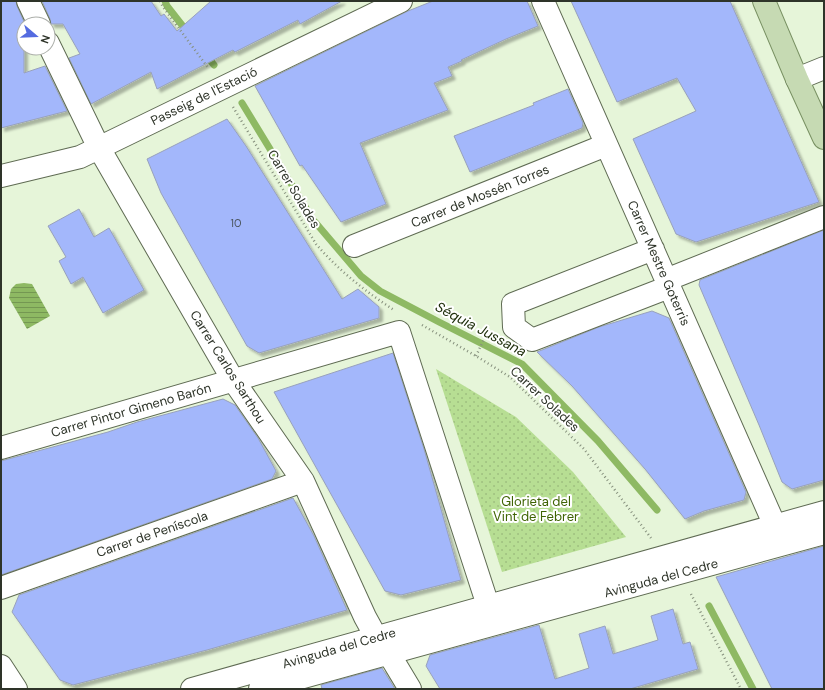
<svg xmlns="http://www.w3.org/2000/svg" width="825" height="690" viewBox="0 0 825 690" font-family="'DM Sans',sans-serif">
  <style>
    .park { fill: url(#park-dots) }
    .water { fill: url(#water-rules) }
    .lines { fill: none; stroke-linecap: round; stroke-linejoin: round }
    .stream { stroke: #8eb963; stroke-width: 7 }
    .building { fill: #a3b7fb; stroke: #98a1bb; filter: url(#shadow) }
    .minor-casing { stroke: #5f6b53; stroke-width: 24 }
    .major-casing { stroke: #789062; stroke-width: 24 }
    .path { stroke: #86907d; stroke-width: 2.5; stroke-dasharray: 1 3; stroke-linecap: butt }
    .minor { stroke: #fff; stroke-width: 22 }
    .major { stroke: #c6dab3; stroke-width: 22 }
    .labels { text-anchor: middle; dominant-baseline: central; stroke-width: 4; stroke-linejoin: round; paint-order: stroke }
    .number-label { font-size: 11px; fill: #4b555e }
    .street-label { font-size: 13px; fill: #2e3429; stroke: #fff }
    .park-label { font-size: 13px; fill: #3f6404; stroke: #fff }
    .water-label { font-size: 14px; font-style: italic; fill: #20300d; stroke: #fff }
  </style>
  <defs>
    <pattern id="park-dots" width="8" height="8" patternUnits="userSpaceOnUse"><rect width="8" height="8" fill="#b7de93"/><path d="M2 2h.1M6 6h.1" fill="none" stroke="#9ebf7f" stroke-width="1.8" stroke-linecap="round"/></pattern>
    <pattern id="water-rules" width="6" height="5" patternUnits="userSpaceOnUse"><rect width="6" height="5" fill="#8eb963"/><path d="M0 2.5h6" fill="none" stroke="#749752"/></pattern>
    <filter id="shadow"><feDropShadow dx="3.5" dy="3.5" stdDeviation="1" flood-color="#0004"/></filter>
  </defs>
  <rect width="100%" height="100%" fill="#e6f5d9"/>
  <!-- park -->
  <path class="park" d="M436 369 516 417 573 472 626 537 502 572Z"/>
  <!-- water -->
  <path class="water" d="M24 283 32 284 50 316 27 329 9 298 11 289 16 284Z"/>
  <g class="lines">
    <!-- stream -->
    <path class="stream" d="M165 1 167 6 189 34
      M205 54 214 65
      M242 103 306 208
      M315 222 361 276 380 291 439 322 522 364 598 441 657 510
      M709 606 753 689"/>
  </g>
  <!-- building -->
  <path class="building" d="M1 1H16L17 6 25 24H24V73L45 66 67 111 1 128Z
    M42 1H151L161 16 164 14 177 31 211 1H342L300 24 298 20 235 52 233 50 157 89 151 72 91 104 69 58 80 54 63 24H51L50 19Z
    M433 1H527L538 26 506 39 461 60 462 61 448 67 452 76 434 83 448 110 360 143 386 204 341 222 302 165 300 166 255 86 408 11Z
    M571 1H730L819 202 696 242 676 234 633 139 696 111 677 78 617 102Z
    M568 89 583 123 582 128 470 172 454 136 534 105 533 103Z
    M227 119 246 146 342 299 358 289 379 307V318L259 353 247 346 161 193 147 159Z
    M79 209 94 237 109 228 144 290 103 313 83 277 71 284 59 261 66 257 48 226Z
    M824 230V480L792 489 782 482 759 425 699 285 700 280Z
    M652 311 669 318 746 492 744 500 704 511 685 519 645 469 572 386 537 352 599 327Z
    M393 353 424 449 461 580 401 595 385 591 274 392Z
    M223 399 235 405 258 438 276 471 272 479 1 575V461L108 432 137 422Z
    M293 498 314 536 347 610 207 650 73 685 60 680 12 612 19 595Z
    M824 546V689H772L716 577Z
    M673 609 683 644 690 642 698 669 630 689H440L426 666 430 655 539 625 555 679 589 668 579 634 605 626 613 654 658 640 651 616Z
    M382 668 395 689H322L321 685Z"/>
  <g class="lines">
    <defs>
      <path id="minor" d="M28 1 39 24
        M543 1 783 544
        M48 43 99 148 233 380 303 481 365 617 376 637 389 654 410 689
        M797 79 824 68
        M1 176 80 157 401 1
        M354 246 606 145
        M653 249 513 304 514 327 532 340 669 287
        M666 280 824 217
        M1 448 399 332 494 624
        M1 588 303 481
        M1 666 16 689
        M192 689 824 512
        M260 689 824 533"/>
      <path id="major" d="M764 1 797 79 824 138"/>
    </defs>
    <!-- minor casing -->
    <use href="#minor" class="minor-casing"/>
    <!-- major casing -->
    <use href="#major" class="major-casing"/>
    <!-- path -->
    <path class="path" d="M160 1 163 7 209 69
      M233 107 316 244C338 270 366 292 394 310
      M422 325 476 356 510 377 584 449 651 538
      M476 356 486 335 492 333
      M691 594 741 689"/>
    <!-- minor -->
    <use href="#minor" class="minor"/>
    <!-- major -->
    <use href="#major" class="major"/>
  </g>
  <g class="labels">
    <!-- number labels -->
    <g class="number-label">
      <text x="236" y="223">10</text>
    </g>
    <!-- street labels -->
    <g class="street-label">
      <text transform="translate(204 96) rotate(-26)">Passeig de l'Estació</text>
      <text transform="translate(294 189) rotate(59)">Carrer Solades</text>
      <text transform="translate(480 196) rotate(-22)">Carrer de Mossén Torres</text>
      <text transform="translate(659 263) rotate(66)">Carrer Mestre Goterris</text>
      <text transform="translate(228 367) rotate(58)">Carrer Carlos Sarthou</text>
      <text transform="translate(545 399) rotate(43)">Carrer Solades</text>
      <text transform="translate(131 410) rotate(-16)">Carrer Pintor Gimeno Barón</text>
      <text transform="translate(152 534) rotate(-19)">Carrer de Peníscola</text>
      <text transform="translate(661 578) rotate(-15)">Avinguda del Cedre</text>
      <text transform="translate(339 648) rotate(-16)">Avinguda del Cedre</text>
    </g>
    <!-- park labels -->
    <g class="park-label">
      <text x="536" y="501">Glorieta del<tspan x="536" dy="15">Vint de Febrer</tspan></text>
    </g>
    <!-- water labels -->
    <g class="water-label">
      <text transform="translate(481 329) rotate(28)">Séquia Jussana</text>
    </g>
  </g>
  <!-- border -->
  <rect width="825" height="690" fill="none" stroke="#2e3429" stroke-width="4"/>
  <!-- north arrow -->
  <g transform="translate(36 36) rotate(109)"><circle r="19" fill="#ffffff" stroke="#abaea9"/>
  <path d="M0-3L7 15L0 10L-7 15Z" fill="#546be0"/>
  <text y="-6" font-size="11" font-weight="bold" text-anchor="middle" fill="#2e3429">N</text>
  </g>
</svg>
